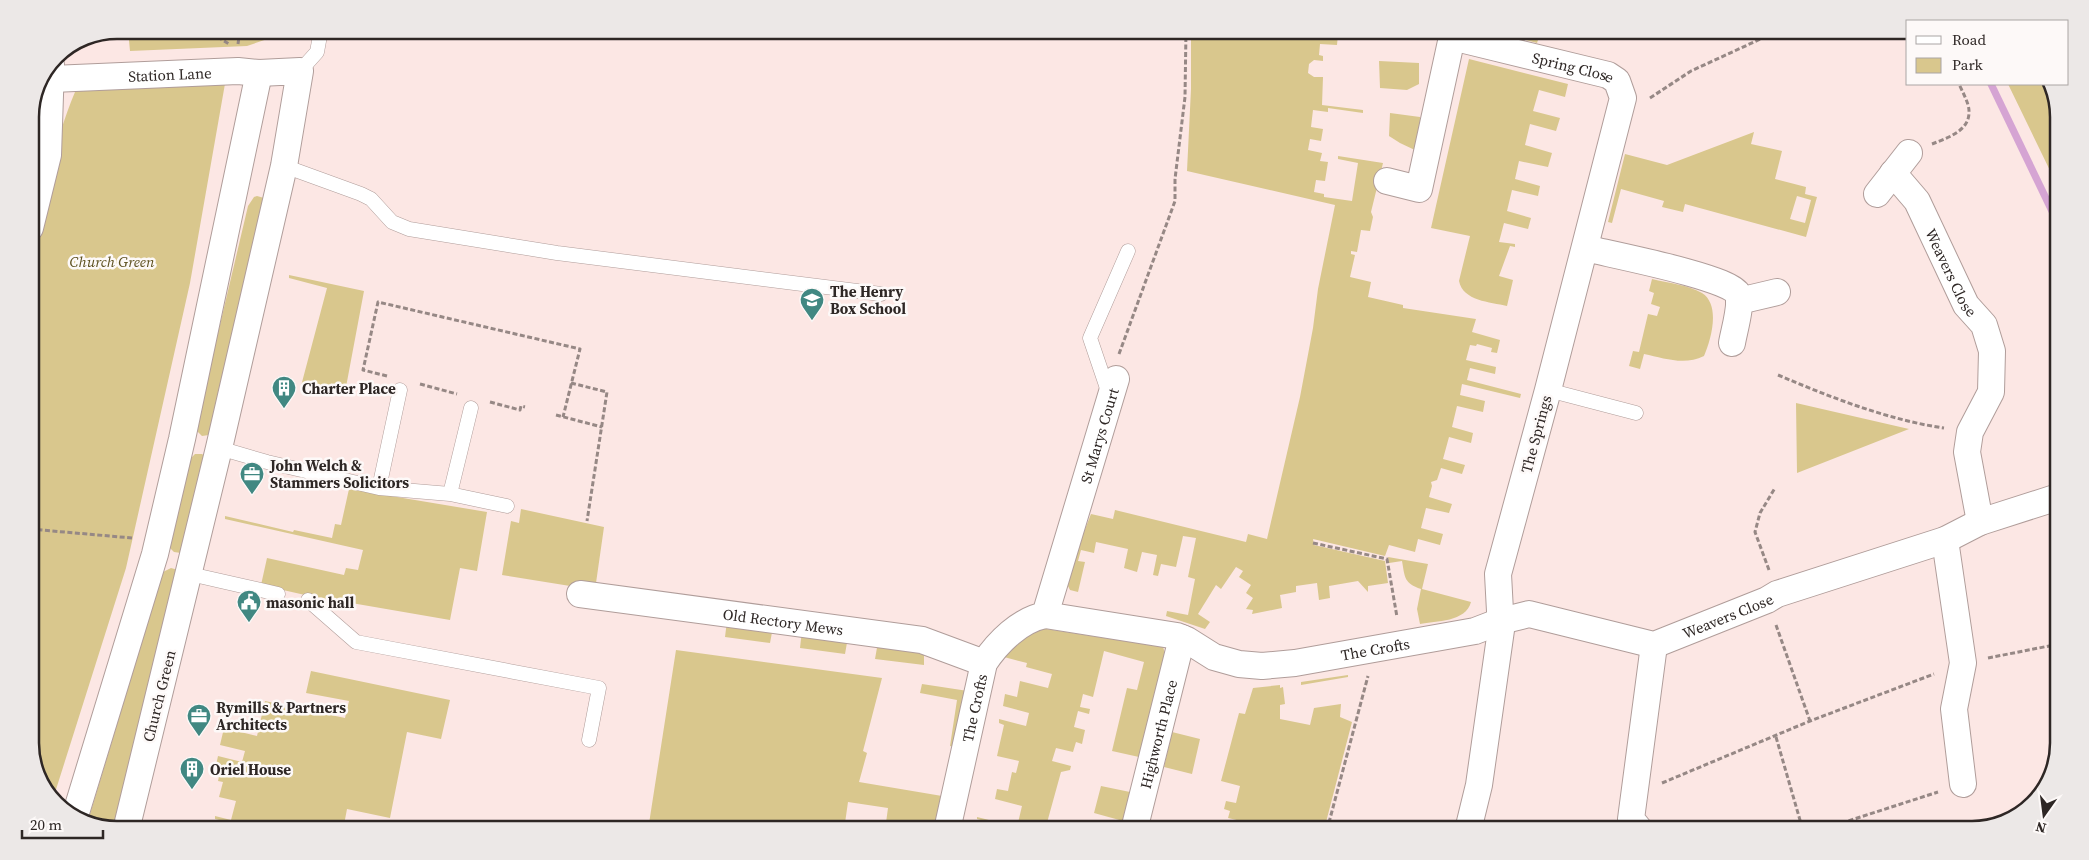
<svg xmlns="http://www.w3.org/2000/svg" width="2089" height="860" viewBox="0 0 2089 860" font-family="'Source Serif 4',serif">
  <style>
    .green { fill: #d9c78d; fill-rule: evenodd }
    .water { fill: #d5a4d3 }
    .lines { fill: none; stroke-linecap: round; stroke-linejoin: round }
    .lane-casing { stroke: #b09d9a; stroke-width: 15 }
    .street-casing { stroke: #b09d9a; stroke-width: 28 }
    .path { stroke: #968885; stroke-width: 3; stroke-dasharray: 5 2.5; stroke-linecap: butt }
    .lane { stroke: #fff; stroke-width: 14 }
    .street { stroke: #fff; stroke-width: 26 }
    .labels { text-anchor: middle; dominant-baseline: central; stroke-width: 5; stroke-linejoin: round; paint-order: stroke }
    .street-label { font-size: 15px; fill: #2e2725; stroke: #fdf9f8 }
    .park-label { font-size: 15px; font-style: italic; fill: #5d501f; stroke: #fdf9f8 }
    .poi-label { font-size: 15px; font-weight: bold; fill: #2e2725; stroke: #fdf9f8; text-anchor: start }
    .rim { fill: none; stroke: #2e2725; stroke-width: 2.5 }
  </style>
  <rect width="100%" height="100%" fill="#fce7e4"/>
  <!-- green -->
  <path class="green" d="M128 30H294L247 46 130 51Z
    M1191 30H1343L1342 34H1338L1337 45 1320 44 1319 55 1323 56V61L1314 60 1309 64 1308 73 1314 77H1323L1322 105 1363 110V113L1328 108V112L1313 110 1311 127 1323 129 1321 141 1310 139 1308 150 1322 153 1320 161 1328 162 1325 181 1316 180 1314 192 1324 194V197L1352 201 1358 163 1338 159V156L1383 163 1371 212 1373 217 1370 231 1361 230 1357 252 1351 251V254L1355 255 1350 277 1371 282 1368 297 1403 305V308L1476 319 1472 332 1500 340 1497 353 1491 352 1492 348 1477 344 1476 346 1470 345 1466 360 1496 367 1495 374 1470 368 1467 380 1521 394 1520 398 1462 384 1460 395 1485 401 1483 412 1457 406 1452 427 1473 433 1471 443 1449 437 1443 459 1465 465 1462 474 1441 468 1437 480 1431 482 1432 486 1429 497 1452 504 1449 513 1426 508 1421 528 1443 534 1440 545 1418 539 1415 552 1389 545 1385 556 1313 539 1314 545 1385 561 1388 583 1368 586V592L1358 581 1329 586 1330 598 1319 600 1317 583 1296 586V592L1280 595 1282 608 1252 614 1253 610 1246 609 1253 598 1246 593 1251 585 1239 577 1243 571 1236 567 1221 589 1216 585 1198 614 1210 622 1205 629 1166 616 1167 611 1188 615 1195 579 1188 577 1196 538 1183 536 1176 567 1161 564 1158 576 1153 575 1157 555 1142 552 1137 572 1124 568 1128 549 1096 542 1094 553 1081 550 1078 561 1085 562 1078 592 1070 590 1065 580 1091 514 1113 519 1115 510 1246 542 1248 534 1267 539 1300 397 1313 328 1318 289 1335 205 1187 171 1191 89Z
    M1490 30H1509L1538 40 1537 43Z
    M1469 59 1568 84 1565 97 1539 90 1533 111 1560 118 1556 131 1530 124 1525 145 1552 153 1548 167 1519 161 1515 179 1540 186 1538 196 1512 190 1507 211 1531 218 1528 229 1504 223 1499 242 1515 244V247L1510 246 1499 276 1513 280 1507 306C1490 302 1463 301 1459 281L1470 236 1431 228Z
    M1379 61 1419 63V84L1407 90 1380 88Z
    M226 78 190 283 126 568 53 799 48 796 30 749V257C43 202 53 144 75 92L99 83Z
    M2008 84H2048L2059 112 2058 187Z
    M39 92 30 158C30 134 29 114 39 92Z
    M1390 113 1420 117 1419 152 1400 143 1389 136Z
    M1754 132 1751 144 1782 151 1775 179 1806 187 1805 194 1817 197 1806 237 1685 204 1683 212 1662 207 1664 201 1621 189 1612 223 1608 222 1625 154 1667 165ZM1797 196 1811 200 1805 223 1790 219Z
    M257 196 264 198 209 435 202 436 196 430 197 422 248 206 254 197Z
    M289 275 364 291 346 387 301 386 327 288 289 278Z
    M1652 279C1668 283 1688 285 1702 293 1721 305 1711 340 1704 356 1684 366 1664 358 1644 354L1640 369 1629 366 1633 351 1639 352 1648 314 1657 316 1660 307 1651 304 1654 293 1649 291Z
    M1796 403 1909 429 1797 473Z
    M195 454H202L206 457 181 553 174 552 169 547 190 459Z
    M349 489 487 512 477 571 460 568 450 620 305 595 261 585 267 558 344 575 346 568 358 570 363 550 225 519V516L293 532 294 530 332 538 335 524 341 525Z
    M521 509 604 527 595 590 502 575 511 521 519 523Z
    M1388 557 1428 564 1422 589 1471 602C1466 622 1436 621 1420 624L1417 609 1421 589C1404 583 1405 578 1402 561L1389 563Z
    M171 568 178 570 117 830 87 824 163 572Z
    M727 621 773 627 770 643 725 637Z
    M1040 628 1163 647 1165 653 1139 757 1112 751 1127 688 1137 690 1144 662 1104 651 1093 697 1083 694 1080 707 1090 709 1089 714 1078 711 1074 727 1085 730 1082 744 1076 742 1073 752 1056 748 1052 761 1071 766 1070 770 1061 772 1045 830H1003L1004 826 977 819V817L1017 827 1022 806 995 799 997 789 1008 791 1012 772 1016 773 1019 761 997 756 1004 725 999 723V719L1026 726 1029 713 1003 706 1005 694 1017 697 1020 681 1048 688 1052 674 1026 667 1027 663 1004 657 1018 636Z
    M802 630 848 637 845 654 800 648Z
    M878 642 924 651V665L875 659Z
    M676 650 882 678 863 751 867 753 859 782 948 797 941 830H885L888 808 848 802 844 830H648Z
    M311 671 450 700 441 739 407 732 390 818 347 809 343 830H243L244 826 215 819V816L231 820 236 801 219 797 223 782 218 781 220 772 215 770 218 756 242 762 245 751 220 745 224 728 257 736 265 701 345 718 349 701 306 693Z
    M1348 675V677L1301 685V682Z
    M922 684 968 691 954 747 950 746 957 700 920 693Z
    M1280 685V688L1283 687 1285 704 1280 705V719L1310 725 1314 708 1341 704 1340 717 1352 722 1324 830H1239L1241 821 1228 818 1230 811 1224 809 1226 801 1236 803 1240 786 1221 781 1239 713 1245 714 1253 688Z
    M1172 732 1200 739 1192 774 1164 767Z
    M1101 786 1130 792 1123 821 1094 813Z"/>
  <!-- water -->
  <path class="water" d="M1987 84H1995L2058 215V232Z"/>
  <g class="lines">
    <defs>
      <path id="lane" d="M300 71 317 52 321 30
        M284 166 361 194 371 199 392 222 409 229 557 253 881 294
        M1548 390 1636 413
        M1109 394 1090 338 1128 251
        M219 448 267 462 379 488 450 494 507 506
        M379 488 400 390
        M450 494 471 408
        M190 574 278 594
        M308 600 356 642 599 688 589 740"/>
      <g id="street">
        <path id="s1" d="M1452 37 1608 75 1617 81 1623 98 1548 390 1498 574 1501 630 1479 785 1468 830"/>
        <path id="s2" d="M52 79 238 71 259 73 300 71 284 166 219 448 126 830"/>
        <path id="s3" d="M1893 173 1917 201 1966 305 1984 325 1992 351 1991 392 1970 432 1967 452 1980 522"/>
        <path d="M1387 181 1419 189 1452 37 1448 30"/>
        <path d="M1877 194 1909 153"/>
        <path d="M30 228 48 155 51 65"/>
        <path d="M1585 248C1608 254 1730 277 1738 294 1742 305 1734 331 1732 343"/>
        <path d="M1739 301 1777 292"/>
        <path d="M1945 540 1963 663 1954 709 1963 784"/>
        <path id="s4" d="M580 594 922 640 984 663"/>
        <path id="s5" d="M1045 615 1177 636 1187 640 1214 657 1239 664 1262 666 1295 663 1475 631 1501 621 1529 614 1654 645 1767 600 1777 594 1945 540 1980 522 2055 498"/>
        <path d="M75 816 155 554 182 439 259 73"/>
        <path id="s6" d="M947 830 984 663C998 642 1020 620 1045 615L1116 379"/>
        <path id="s7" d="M1134 830 1182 638"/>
        <path d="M1640 830 1631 819 1654 645"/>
      </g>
    </defs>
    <!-- lane casing -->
    <use href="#lane" class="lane-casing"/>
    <!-- street casing -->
    <use href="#street" class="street-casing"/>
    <!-- path -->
    <path class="path" d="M214 30 221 39 229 44
      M238 44 240 30
      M1650 98 1691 71 1780 30
      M1932 144C1947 138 1970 131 1969 111 1969 103 1962 91 1959 84
      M1119 354 1175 201V179L1185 97 1186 30
      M1778 375C1830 397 1888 420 1944 428
      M387 376 363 370 378 302 580 349 563 417
      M571 383 607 392 587 521
      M420 384 457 394
      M490 402 520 410 521 406 525 407
      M556 415 602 427
      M30 529 132 538
      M1313 543 1387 559 1397 617
      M1769 570 1755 532 1760 513 1775 488
      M1776 625 1810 721
      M1988 658 2054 645
      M1776 737 1802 827 1813 830
      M1662 783 1810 721 1934 674
      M1327 830 1368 676
      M1820 830 1938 792"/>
    <!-- lane -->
    <use href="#lane" class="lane"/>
    <!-- street -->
    <use href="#street" class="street"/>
  </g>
  <!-- icons -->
  <defs>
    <symbol id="school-pin" viewBox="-11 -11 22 30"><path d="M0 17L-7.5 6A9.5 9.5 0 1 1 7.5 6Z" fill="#418882" stroke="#fdf9f8"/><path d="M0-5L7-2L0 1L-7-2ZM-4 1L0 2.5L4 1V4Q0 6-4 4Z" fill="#fff"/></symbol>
    <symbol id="building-pin" viewBox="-11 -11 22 30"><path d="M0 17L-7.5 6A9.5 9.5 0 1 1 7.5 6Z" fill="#418882" stroke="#fdf9f8"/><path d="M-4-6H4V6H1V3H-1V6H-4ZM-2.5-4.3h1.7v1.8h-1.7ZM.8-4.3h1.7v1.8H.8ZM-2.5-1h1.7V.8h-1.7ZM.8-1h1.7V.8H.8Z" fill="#fff"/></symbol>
    <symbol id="office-pin" viewBox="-11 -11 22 30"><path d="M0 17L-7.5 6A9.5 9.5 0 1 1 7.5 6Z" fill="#418882" stroke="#fdf9f8"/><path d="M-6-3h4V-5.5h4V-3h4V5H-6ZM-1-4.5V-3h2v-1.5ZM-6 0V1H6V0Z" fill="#fff"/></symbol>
    <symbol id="civic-pin" viewBox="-11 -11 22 30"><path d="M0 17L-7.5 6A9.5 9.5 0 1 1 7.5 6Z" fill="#418882" stroke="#fdf9f8"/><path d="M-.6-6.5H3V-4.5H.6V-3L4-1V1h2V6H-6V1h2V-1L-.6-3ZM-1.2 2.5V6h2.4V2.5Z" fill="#fff"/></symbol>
  </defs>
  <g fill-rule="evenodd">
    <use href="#school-pin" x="798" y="286" width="28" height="38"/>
    <use href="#building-pin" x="270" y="374" width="28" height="38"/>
    <use href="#office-pin" x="238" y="460" width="28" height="38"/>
    <use href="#civic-pin" x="235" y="588" width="28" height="38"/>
    <use href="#office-pin" x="185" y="702" width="28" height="38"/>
    <use href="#building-pin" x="178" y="755" width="28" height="38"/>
  </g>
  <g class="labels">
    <!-- street labels -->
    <g class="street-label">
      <text stroke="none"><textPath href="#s1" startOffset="125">Spring Close</textPath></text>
      <text stroke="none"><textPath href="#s2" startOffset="118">Station Lane</textPath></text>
      <text stroke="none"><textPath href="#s3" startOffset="116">Weavers Close</textPath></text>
      <text transform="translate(1536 434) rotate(-75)">The Springs</text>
      <text stroke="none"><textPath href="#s6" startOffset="438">St Marys Court</textPath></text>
      <text stroke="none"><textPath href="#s5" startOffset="706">Weavers Close</textPath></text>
      <text stroke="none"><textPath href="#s4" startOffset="205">Old Rectory Mews</textPath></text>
      <text stroke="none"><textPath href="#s5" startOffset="340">The Crofts</textPath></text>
      <text transform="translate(159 696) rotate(-76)">Church Green</text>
      <text stroke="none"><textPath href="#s6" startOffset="125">The Crofts</textPath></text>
      <text stroke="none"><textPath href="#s7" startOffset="99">Highworth Place</textPath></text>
    </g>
    <!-- park labels -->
    <g class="park-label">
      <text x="112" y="261">Church Green</text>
    </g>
    <!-- poi labels -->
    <g class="poi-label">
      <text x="830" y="291">The Henry<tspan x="830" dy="17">Box School</tspan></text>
      <text x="302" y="388">Charter Place</text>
      <text x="270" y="465">John Welch &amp;<tspan x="270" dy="17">Stammers Solicitors</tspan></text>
      <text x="266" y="602">masonic hall</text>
      <text x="216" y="707">Rymills &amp; Partners<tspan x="216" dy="17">Architects</tspan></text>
      <text x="210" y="769">Oriel House</text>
    </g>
  </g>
  <!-- crop -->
  <path d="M0 0H2089V860H0ZM117 39H1972A78 78 0 0 1 2050 117V743A78 78 0 0 1 1972 821H117A78 78 0 0 1 39 743V117A78 78 0 0 1 117 39Z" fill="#ece8e7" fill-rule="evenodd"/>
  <path class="rim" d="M117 39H1972A78 78 0 0 1 2050 117V743A78 78 0 0 1 1972 821H117A78 78 0 0 1 39 743V117A78 78 0 0 1 117 39Z"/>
  <!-- legend -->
  <rect x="1906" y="20" width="162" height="65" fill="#fdf9f8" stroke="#aaa5a4"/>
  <rect x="1916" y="36" width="25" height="8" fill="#ffffff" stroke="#aaa5a4"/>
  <text x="1952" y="45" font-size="15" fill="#2e2725">Road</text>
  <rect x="1916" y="58" width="25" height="15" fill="#d9c78d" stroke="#aaa5a4"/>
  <text x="1952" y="70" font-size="15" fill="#2e2725">Park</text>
  <!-- north arrow -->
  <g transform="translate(2044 815) rotate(194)" stroke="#fdf9f8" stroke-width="4" paint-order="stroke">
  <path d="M0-4L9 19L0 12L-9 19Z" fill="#2e2725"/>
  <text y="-8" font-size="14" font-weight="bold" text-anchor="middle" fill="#2e2725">N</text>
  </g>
  <!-- scale -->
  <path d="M22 830v8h81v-8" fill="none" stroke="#2e2725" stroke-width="2.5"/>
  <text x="30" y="830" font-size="15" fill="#2e2725" stroke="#fdf9f8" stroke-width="4" paint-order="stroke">20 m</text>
</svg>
